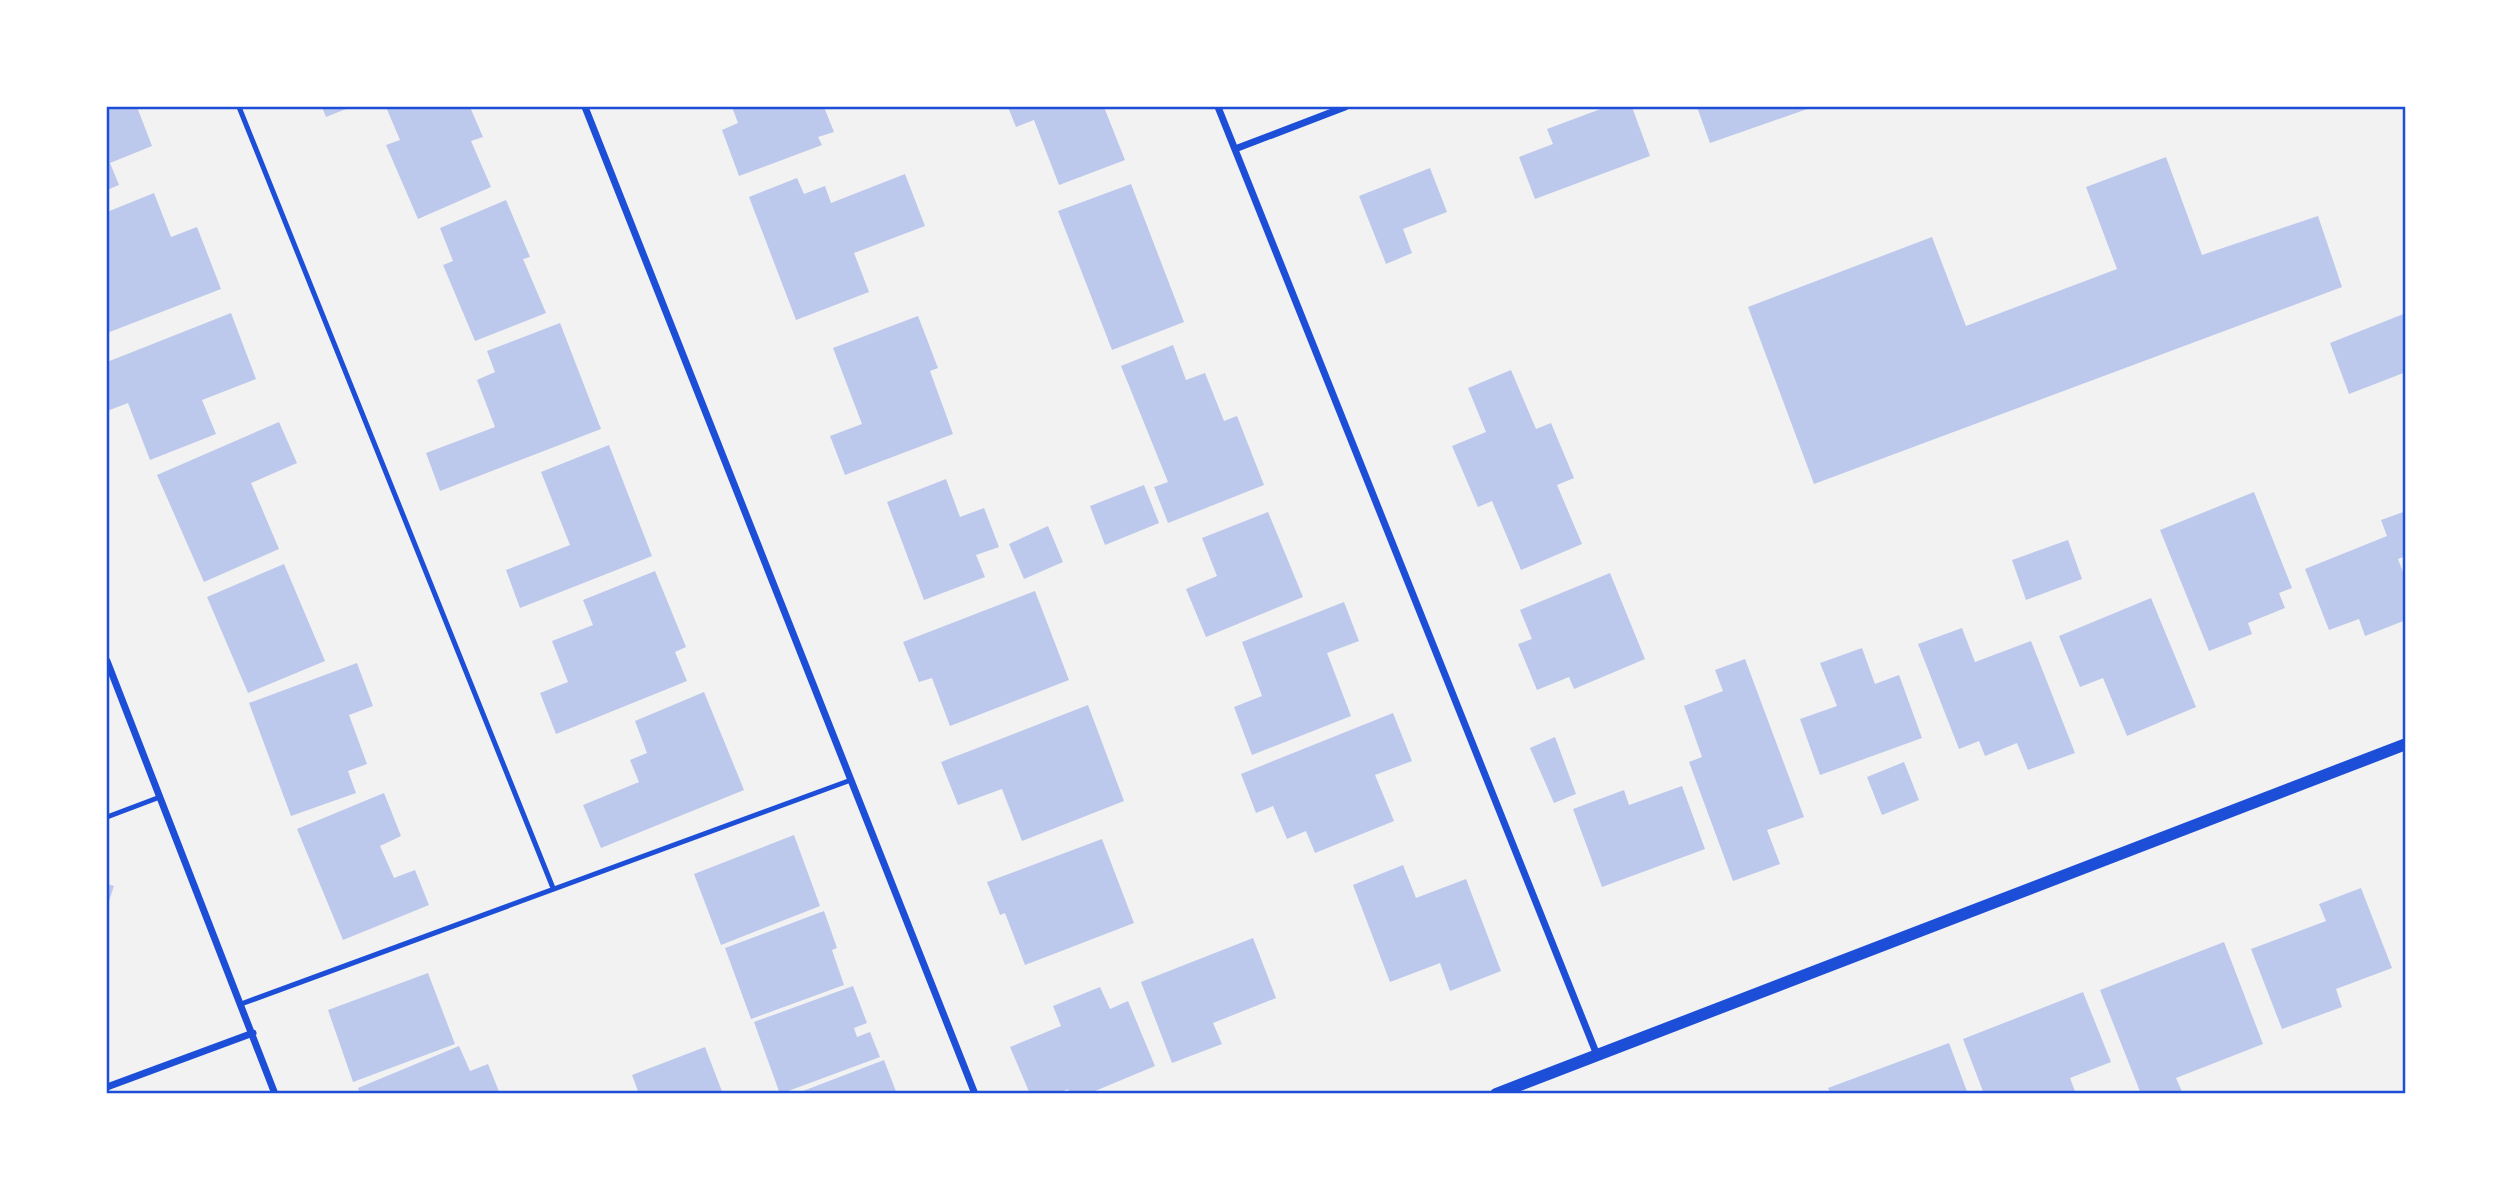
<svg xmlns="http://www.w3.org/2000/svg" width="2513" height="1201" viewBox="0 0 2513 1201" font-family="'PT Sans',sans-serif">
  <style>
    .building { fill: #bdc9ec }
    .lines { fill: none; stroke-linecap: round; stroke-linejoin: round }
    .service { stroke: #1d4ed8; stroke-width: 5 }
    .minor { stroke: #1d4ed8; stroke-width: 7 }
    .tertiary { stroke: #1d4ed8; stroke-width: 12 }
    .neatline { fill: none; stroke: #1d4ed8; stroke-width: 2.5 }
  </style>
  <rect width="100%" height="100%" fill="#f2f2f2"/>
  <!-- building -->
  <path class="building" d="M107 107H137L152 146 110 163 119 185 107 190Z
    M322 107H351L326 117Z
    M386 107H470L483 137 471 141 491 187 418 219 386 145 400 140Z
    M732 107H824L834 132 818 137 822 145 739 176 722 130 738 123Z
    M1008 107H1104L1125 160 1059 185 1034 120 1016 127Z
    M1606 107H1632L1650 156 1535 199 1519 157 1553 144 1547 129Z
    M1697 107H1813L1710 143Z
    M2166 157 2202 255 2318 216 2342 287 1814 484 1748 307 1932 237 1966 326 2117 269 2086 187Z
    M1430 168 1447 212 1403 229 1412 253 1386 264 1359 196Z
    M905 174 925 226 854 253 869 292 796 320 749 197 797 178 804 194 825 186 831 203Z
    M1131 184 1184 322 1112 350 1058 211Z
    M154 193 171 237 197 227 221 289 107 333V212Z
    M506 200 530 257 523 259 546 313 475 341 443 265 453 261 440 228Z
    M231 313 256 379 202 400 216 434 150 460 128 403 107 411V362Z
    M2406 313V372L2349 394 2330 343Z
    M918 316 938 368 930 371 953 434 845 475 830 436 862 424 833 348Z
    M560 323 601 429 440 491 426 453 495 427 477 380 495 372 487 351Z
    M1173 345 1186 380 1205 373 1224 421 1237 416 1264 485 1168 523 1154 487 1168 482 1121 366Z
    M1511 370 1536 429 1551 423 1574 478 1557 485 1582 544 1521 570 1492 501 1478 507 1452 446 1486 432 1468 388Z
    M279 422 297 463 251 483 279 549 204 582 157 475Z
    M609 445 652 556 520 608 506 570 570 545 541 472Z
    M946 479 960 517 984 508 999 547 976 555 985 577 924 600 887 502Z
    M1144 485 1159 523 1105 545 1090 506Z
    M2254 492 2292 588 2279 593 2285 608 2248 623 2252 634 2209 651 2160 530Z
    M2406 511V556L2398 559 2406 580 2404 597 2406 620 2365 636 2359 619 2329 630 2305 569 2387 536 2381 520Z
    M1268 512 1303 597 1206 637 1186 589 1217 576 1202 538Z
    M1048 526 1063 562 1024 579 1009 544Z
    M2068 540 2082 579 2026 600 2012 560Z
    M284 564 325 661 248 693 207 597Z
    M655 571 686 647 675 652 687 681 556 734 540 693 568 682 552 641 593 625 583 600Z
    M1610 573 1645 659 1574 689 1569 677 1537 690 1518 644 1532 639 1520 610Z
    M1035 591 1069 680 950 726 932 678 919 682 903 642Z
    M2151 598 2196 707 2127 736 2103 678 2080 687 2059 636Z
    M1344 602 1359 641 1327 653 1351 716 1252 755 1234 707 1262 696 1242 642Z
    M1962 628 1975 662 2031 641 2075 753 2028 770 2017 743 1985 756 1979 741 1959 749 1918 644Z
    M1862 648 1875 684 1899 675 1922 738 1820 775 1800 719 1837 706 1820 663Z
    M1745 659 1804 817 1767 830 1780 864 1733 881 1689 762 1702 757 1684 706 1723 691 1715 670Z
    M357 663 373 706 349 715 367 764 348 771 356 793 291 816 249 703Z
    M704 692 744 790 601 848 583 805 639 782 630 760 647 753 635 721Z
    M1088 705 1124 801 1022 841 1002 789 958 805 941 762Z
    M1393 713 1412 761 1375 775 1394 821 1315 853 1306 831 1287 839 1273 806 1256 813 1241 774Z
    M1555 737 1576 794 1554 803 1530 748Z
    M1904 762 1919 800 1882 815 1867 777Z
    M1682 786 1705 849 1602 887 1573 809 1624 790 1629 805Z
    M384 793 401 836 380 846 394 878 415 870 429 905 343 940 297 829Z
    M794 835 820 906 721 945 694 874Z
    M1102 839 1134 923 1025 965 1005 913 1000 915 987 882Z
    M1403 865 1416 898 1466 879 1501 971 1450 991 1440 963 1390 982 1353 885Z
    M107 884 114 886 107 907Z
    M2361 888 2392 968 2336 989 2342 1007 2282 1029 2251 949 2326 921 2319 904Z
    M824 911 837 948 832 950 844 985 751 1019 725 948Z
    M1253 938 1276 998 1213 1023 1222 1044 1172 1063 1141 982Z
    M2224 942 2263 1044 2176 1078 2183 1094H2141L2100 990Z
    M428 973 455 1044 353 1082 328 1010Z
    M853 986 867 1023 854 1028 857 1037 870 1032 880 1057 780 1094 754 1022Z
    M1100 987 1110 1009 1128 1001 1155 1066 1088 1094H1070L1068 1089 1056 1094H1030L1010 1047 1061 1026 1053 1006Z
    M2083 992 2111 1062 2070 1078 2076 1094H1984L1963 1039Z
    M1949 1043 1968 1094H1831L1828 1088Z
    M459 1046 470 1071 488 1064 500 1094H360L358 1088Z
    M705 1047 723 1094H639L632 1075Z
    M884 1060 897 1094H795Z"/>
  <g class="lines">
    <!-- service -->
    <path class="service" d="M239 107 553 888
      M107 817 160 797
      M241 1004 851 780"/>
    <!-- minor -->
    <path class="minor" d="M585 107 975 1094
      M1218 107 1597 1055
      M1235 149 1345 107
      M107 661 275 1094
      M107 1087 253 1033"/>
    <!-- tertiary -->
    <path class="tertiary" d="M1496 1094 2406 744"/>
  </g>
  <!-- border -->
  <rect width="2513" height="1201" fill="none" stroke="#ffffff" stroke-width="217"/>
  <rect x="108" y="108" width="2296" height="984" class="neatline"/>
</svg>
